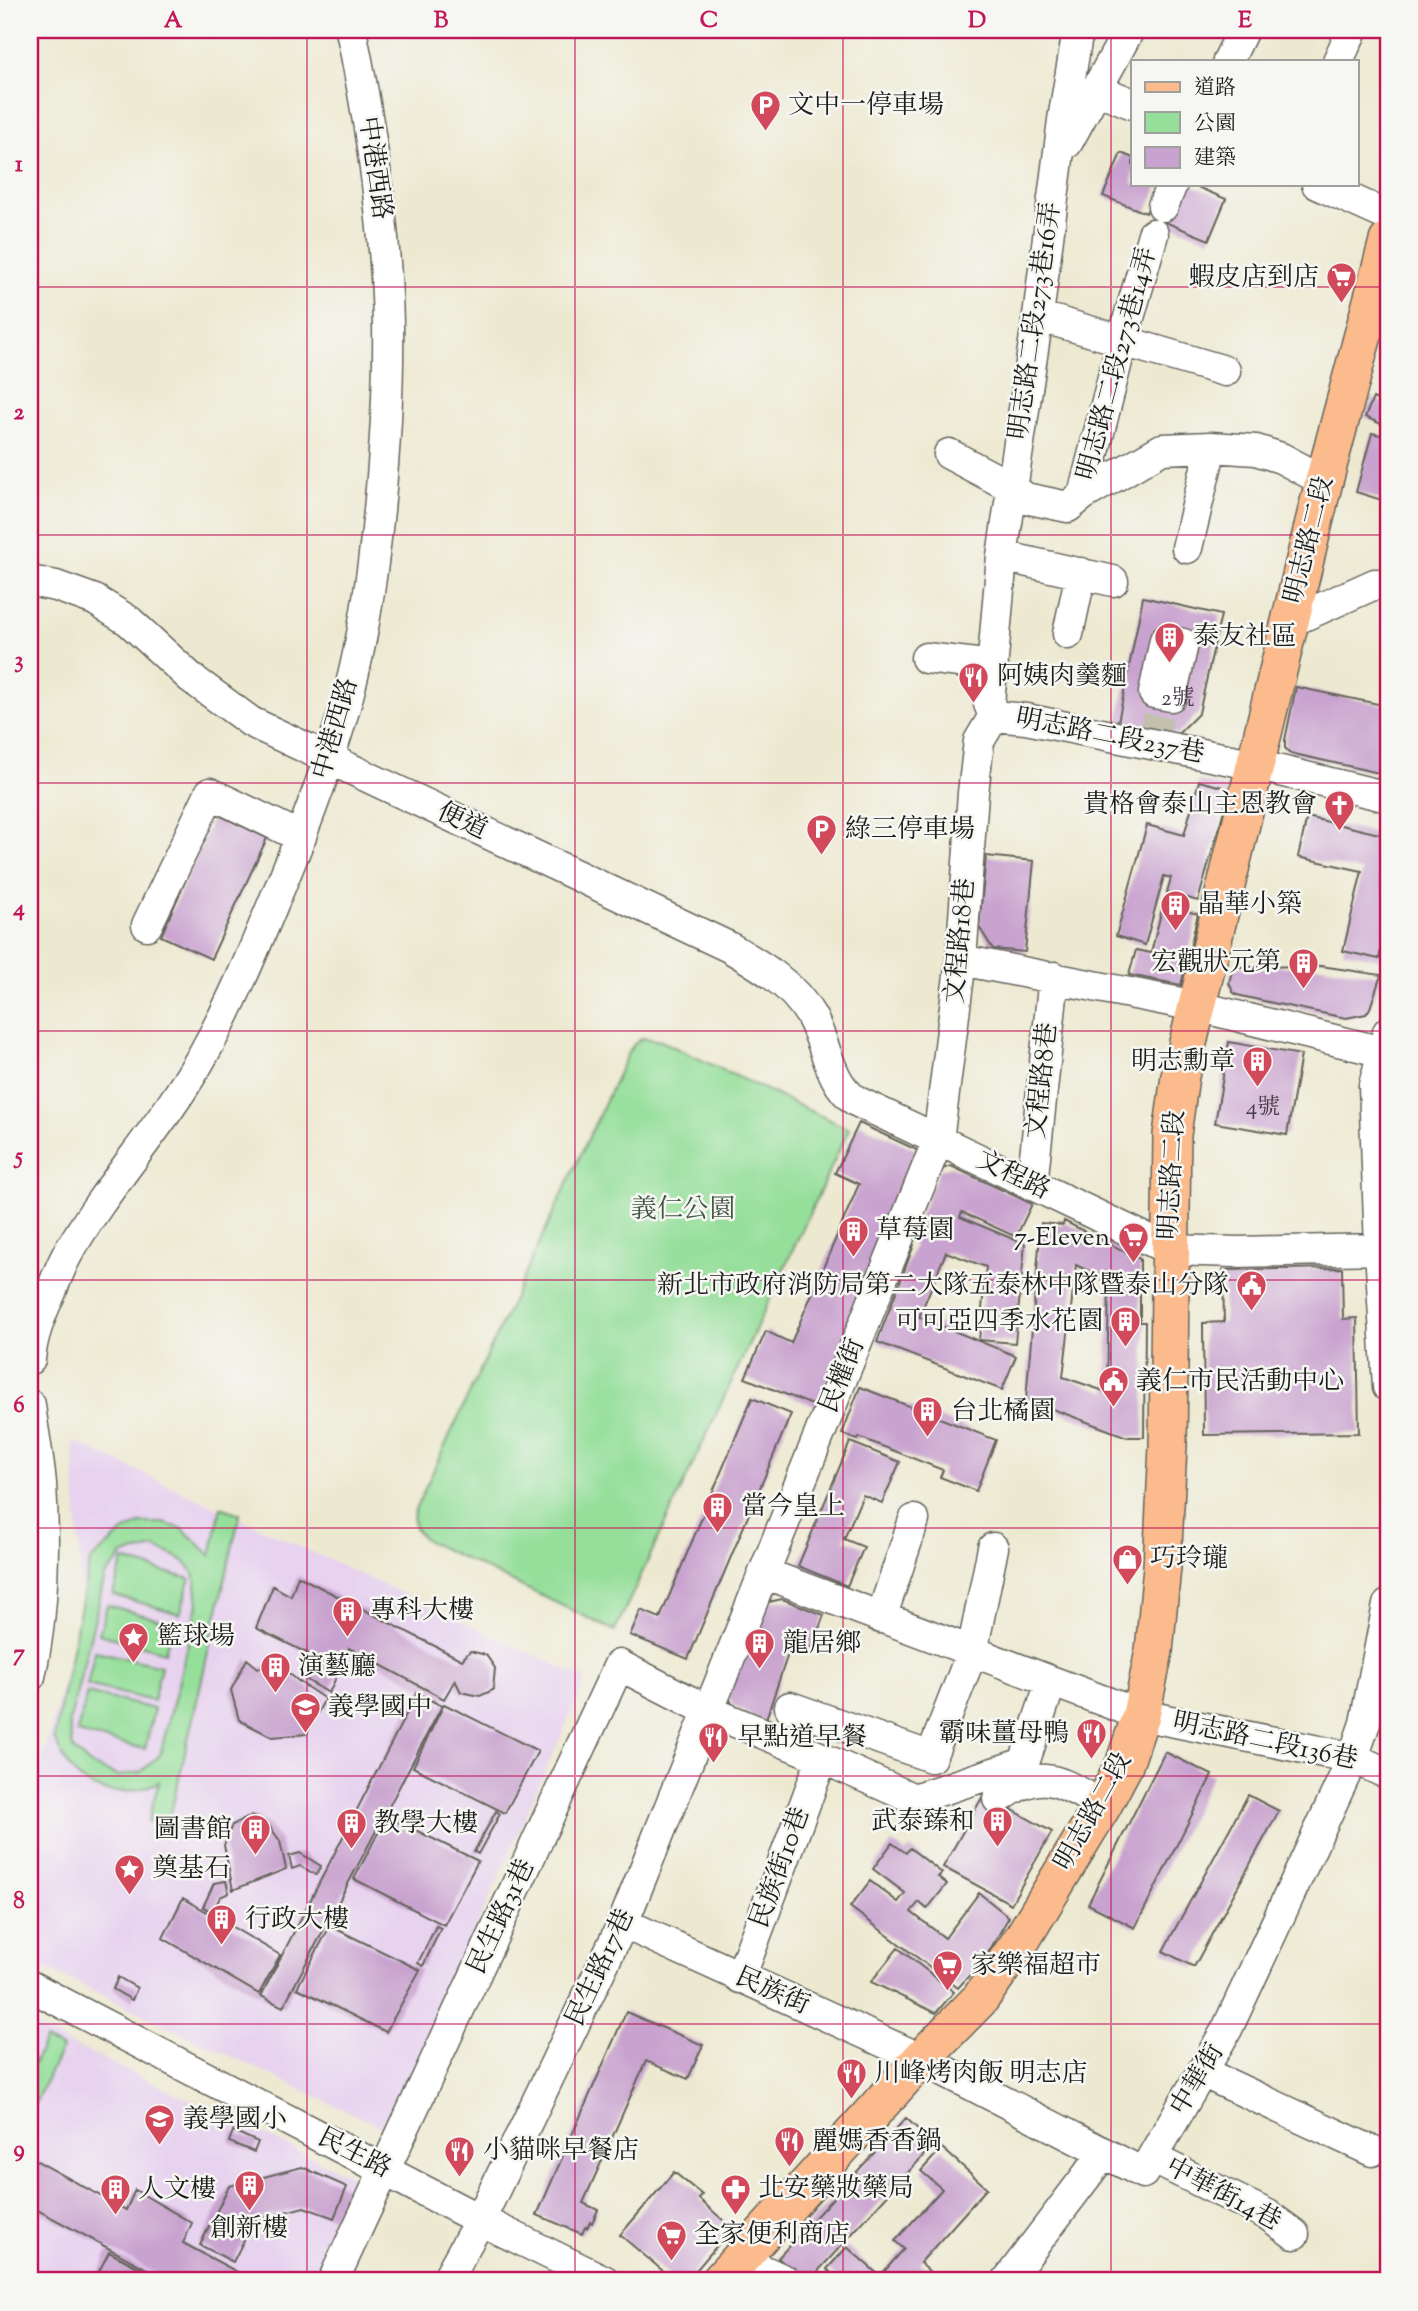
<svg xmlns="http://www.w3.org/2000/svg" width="1418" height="2311" viewBox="0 0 1418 2311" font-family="'Sorts Mill Goudy','Noto Serif TC',serif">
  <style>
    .built { fill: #e7d2ef }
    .green { fill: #96df9b; stroke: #597e5c; stroke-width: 2; fill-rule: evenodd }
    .building { fill: #c9a3cf; fill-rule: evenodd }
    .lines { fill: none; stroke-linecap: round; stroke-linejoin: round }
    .minor-tunnel { stroke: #c3c0ad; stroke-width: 30; stroke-dasharray: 30 15; stroke-linecap: butt }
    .minor-casing { stroke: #65645b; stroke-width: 33 }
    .major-casing { stroke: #65645b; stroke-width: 40 }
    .minor { stroke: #fff; stroke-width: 30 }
    .major { stroke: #fbbb8c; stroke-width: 37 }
    .grid { fill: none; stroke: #c2185b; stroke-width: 2; stroke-opacity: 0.55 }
    .labels { text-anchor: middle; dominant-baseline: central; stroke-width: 5; stroke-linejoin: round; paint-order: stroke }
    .number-label { font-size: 23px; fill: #473e49 }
    .poi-label { font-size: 26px; fill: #1c1c1c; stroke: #f6f6f2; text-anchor: start }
    .street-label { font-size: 26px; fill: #1c1c1c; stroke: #f6f6f2 }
    .park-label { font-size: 26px; fill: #415642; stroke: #f6f6f2 }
    .neatline { fill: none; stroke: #c2185b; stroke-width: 2.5 }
    .grid-label { font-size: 23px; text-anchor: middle; font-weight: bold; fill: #c2185b }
  </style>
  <rect width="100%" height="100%" fill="#f6f6f2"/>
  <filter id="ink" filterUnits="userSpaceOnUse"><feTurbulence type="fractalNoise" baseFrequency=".0143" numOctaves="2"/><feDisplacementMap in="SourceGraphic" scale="14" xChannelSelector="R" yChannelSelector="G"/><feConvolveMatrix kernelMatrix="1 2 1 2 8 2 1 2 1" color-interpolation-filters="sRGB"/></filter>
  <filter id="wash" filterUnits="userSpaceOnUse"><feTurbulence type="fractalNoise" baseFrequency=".00686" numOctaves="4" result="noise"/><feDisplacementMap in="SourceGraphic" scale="28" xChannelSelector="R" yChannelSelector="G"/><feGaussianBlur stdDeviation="1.57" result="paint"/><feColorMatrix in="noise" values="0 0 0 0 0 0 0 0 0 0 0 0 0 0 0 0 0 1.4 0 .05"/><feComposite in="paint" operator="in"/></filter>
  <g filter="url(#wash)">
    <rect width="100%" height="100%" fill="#ede9d1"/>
    <!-- built -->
    <path class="built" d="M73 1441 586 1679 387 2130 30 1961V1799L34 1790 82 1611Z
      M30 2025 362 2181 318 2281H30Z"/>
    <!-- green -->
    <path class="green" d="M642 1038 661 1041 849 1129 615 1631 429 1542C417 1534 411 1526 414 1512L628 1053 634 1044Z
      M221 1507 240 1514 168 1826 148 1821 159 1782C131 1795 96 1798 73 1772 65 1763 59 1749 54 1738L90 1561 123 1532 142 1523H163L183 1529 211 1556ZM155 1548C191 1561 195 1565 198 1604L160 1755 141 1772 118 1776 90 1765 73 1749 69 1724 105 1576 123 1555Z
      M123 1560 190 1579 180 1614 113 1595Z
      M107 1605 173 1623 165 1652 99 1634Z
      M95 1651 161 1666 153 1701 87 1685Z
      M87 1693 154 1709 145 1749 77 1733Z
      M45 2040 62 2048 30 2113V2055L33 2065Z"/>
    <g id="blocks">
      <!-- building -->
      <path class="building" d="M1121 153 1133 158V184H1159L1146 213 1103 196Z
        M1181 184H1190L1226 199 1209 240 1165 222Z
        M1373 398 1388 405V427L1365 417Z
        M1372 433 1388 437V502L1356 492Z
        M1143 597 1221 615 1199 713 1178 734 1118 722Z
        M1296 687 1388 706V729L1379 773 1290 753 1285 748V740Z
        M1199 781 1230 789 1198 901 1167 892 1171 878 1164 876 1145 945 1116 936 1147 825 1184 835Z
        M215 813 267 838 211 959 161 936Z
        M1307 817 1388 836V918L1379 959 1343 951 1362 871 1298 857Z
        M986 856 1034 861 1025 952 993 949 979 927Z
        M1163 905 1198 914 1181 985 1129 975 1136 950 1151 953Z
        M1321 966 1381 975 1370 1008 1366 1014 1346 1018 1268 1002 1237 995 1233 992 1229 983 1233 967Z
        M1229 1042 1301 1055 1287 1135 1215 1123Z
        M859 1123 921 1152 817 1407 745 1378 766 1331 791 1343 859 1184 835 1173Z
        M951 1166 1032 1204 1016 1237 962 1212 960 1217 1025 1244 1015 1343 979 1340 986 1267 946 1252 919 1317 1016 1356 1002 1390 877 1342 914 1245 909 1242 939 1170Z
        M1064 1221 1140 1259V1322H1145L1144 1437H1127L1026 1399 1041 1223 1063 1225ZM1076 1265 1109 1281 1107 1392 1063 1377Z
        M1342 1268 1343 1319 1357 1318 1359 1433 1204 1435 1203 1323 1224 1322 1223 1270Z
        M860 1387 996 1440 976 1491 940 1477 943 1470 859 1437 858 1440 842 1434Z
        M752 1398 791 1414 688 1659 630 1635 641 1610 660 1618Z
        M850 1442 900 1462 882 1503 863 1495 844 1539 864 1547 847 1586 798 1566Z
        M298 1576 462 1660 470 1651 486 1655 495 1668 493 1690 480 1696 461 1692 455 1680 444 1699 349 1648 329 1693 307 1680 315 1657 256 1628 273 1586 291 1596Z
        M782 1599 824 1615 812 1648 792 1642 765 1722 732 1705 728 1693 761 1609 769 1602Z
        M247 1659 258 1668 277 1664 301 1683 325 1699 306 1734 272 1737 239 1720 231 1690Z
        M417 1693 442 1706 283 2007 261 1996Z
        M444 1704 538 1751 505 1813 413 1767Z
        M1165 1752 1212 1775 1135 1928 1088 1904Z
        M984 1794 1052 1832 1011 1904 943 1867Z
        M1248 1795 1279 1811 1194 1967 1163 1951Z
        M496 1811 500 1814 478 1854 474 1852Z
        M252 1816 268 1824 280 1841 286 1869 233 1890 224 1845 232 1825Z
        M387 1816 478 1861 444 1925 354 1879Z
        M892 1843 906 1853 910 1848 942 1873 938 1877 947 1884 927 1909 919 1902 911 1912 945 1938 979 1893 1009 1917 985 1958 958 1988 850 1907 870 1881 898 1902 905 1893 873 1869Z
        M300 1853 321 1866 316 1875 300 1866 292 1869 289 1856Z
        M226 1881 229 1893 220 1897 213 1912 203 1907 214 1883Z
        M183 1898 280 1955 259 1994 163 1938Z
        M330 1926 420 1970 386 2032 297 1988Z
        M436 1926 441 1928 423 1966 418 1963Z
        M898 1948 954 1992 936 2013 871 1982Z
        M118 1977 137 1988 132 2000 113 1989Z
        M626 2012 703 2045 688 2079 646 2061 583 2203 598 2210 592 2223 590 2222 587 2228 585 2227 582 2234 537 2215Z
        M906 2118 934 2144 809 2281H804L778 2258Z
        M233 2131 258 2142 254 2152 229 2142Z
        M942 2148 987 2188 920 2263 929 2271 919 2281H840L827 2269 847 2247 880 2276 904 2249 895 2241 942 2189 921 2171Z
        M32 2158 126 2210 135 2190 192 2223 183 2243 254 2281H169L30 2206V2161Z
        M302 2167 347 2187 334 2218 304 2207 254 2220 233 2262 200 2245 229 2186Z
        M674 2172 702 2195 699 2199 732 2228 687 2281H675L620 2235Z
        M109 2252 165 2281H94Z"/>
    </g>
  </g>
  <g filter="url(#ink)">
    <use href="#blocks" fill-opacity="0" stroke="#65645b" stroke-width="2"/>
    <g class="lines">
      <!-- minor-tunnel -->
      <path class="minor-tunnel" d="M1152 745 1163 695"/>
      <defs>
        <path id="minor" d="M1228 61 1243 30
          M1338 61 1352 30
          M1096 89 1133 104
          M1067 143 1129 30
          M1317 184 1388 216
          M1163 206 1172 184
          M1038 316 1225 371
          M949 454 1013 488 1025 498 1068 507 1083 495 1162 449 1211 447 1256 450 1281 458 1324 481
          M1083 495 1122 342 1153 234
          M1187 548 1211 447
          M1002 556 1113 581
          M30 581 56 586 95 600 129 621 191 678 251 722 729 947C760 965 793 984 811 1016 827 1045 828 1081 856 1101L1170 1250 1236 1252 1380 1249
          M1290 622 1375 584 1388 585
          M1068 634 1081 573
          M1165 640 1183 644 1171 696 1154 693Z
          M926 658 993 666
          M994 716 989 704 1002 556 1038 316 1063 120 1078 30
          M147 925 210 793 301 837
          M961 960 1196 1006 1383 1052 1388 1032
          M1383 1052 1374 1085 1380 1249 1388 1387
          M1032 1185 1054 977
          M30 1359C32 1336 41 1313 51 1292 56 1279 61 1265 68 1253 108 1183 165 1124 204 1053 232 1003 253 952 275 899 304 831 330 763 349 692 365 632 373 571 379 510 385 449 389 387 388 325 386 226 371 127 351 30
          M30 1405C33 1431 39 1458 41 1484 45 1548 44 1614 30 1676
          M764 1573 1141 1715 1353 1758 1388 1774
          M881 1618 914 1520
          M790 1707 931 1757 972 1652 993 1548
          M998 1799C1043 1765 1059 1782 1103 1805
          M623 1923 921 2059 1143 2173 1227 2029 1353 1758 1365 1723 1388 1605
          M740 1978 822 1758
          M30 1986 480 2220 605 2281
          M1202 2072 1372 2151
          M1152 2158 1268 2215 1294 2234
          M741 2256 762 2270 786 2281
          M333 2281 619 1665 709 1711 822 1758 914 1799 1024 1763 1051 1682
          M446 2281 480 2220 623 1923 938 1140 961 960 973 793 979 741 994 716 1026 719 1256 765 1388 797
          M1007 2281 1104 2153"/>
        <path id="major" d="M720 2281 921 2059 980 1999 1022 1939 1103 1805 1124 1765 1141 1715 1154 1651 1162 1567 1168 1446 1172 1135 1180 1076 1324 481 1388 241"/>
      </defs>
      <!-- minor casing -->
      <use href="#minor" class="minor-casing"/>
      <!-- major casing -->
      <use href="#major" class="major-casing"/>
      <!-- minor -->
      <use href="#minor" class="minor"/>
      <!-- major -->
      <use href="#major" class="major"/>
    </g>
  </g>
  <!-- grid -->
  <path class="grid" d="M307 30V2281M575 30V2281M843 30V2281M1111 30V2281M30 287H1388M30 535H1388M30 783H1388M30 1031H1388M30 1280H1388M30 1528H1388M30 1776H1388M30 2024H1388"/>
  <!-- icons -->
  <defs>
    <symbol id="parking-pin" viewBox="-11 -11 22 30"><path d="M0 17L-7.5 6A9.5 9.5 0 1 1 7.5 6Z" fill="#d1495b" stroke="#f6f6f2"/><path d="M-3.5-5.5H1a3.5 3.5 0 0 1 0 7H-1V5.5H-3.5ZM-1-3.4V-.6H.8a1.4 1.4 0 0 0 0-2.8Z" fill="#fff"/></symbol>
    <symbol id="supermarket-pin" viewBox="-11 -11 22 30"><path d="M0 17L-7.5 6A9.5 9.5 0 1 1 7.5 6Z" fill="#d1495b" stroke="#f6f6f2"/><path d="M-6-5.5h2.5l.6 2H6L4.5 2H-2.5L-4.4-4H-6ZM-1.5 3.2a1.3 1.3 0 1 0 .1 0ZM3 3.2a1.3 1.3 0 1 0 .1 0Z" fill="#fff"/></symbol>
    <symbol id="building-pin" viewBox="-11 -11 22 30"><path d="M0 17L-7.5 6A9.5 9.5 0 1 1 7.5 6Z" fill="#d1495b" stroke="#f6f6f2"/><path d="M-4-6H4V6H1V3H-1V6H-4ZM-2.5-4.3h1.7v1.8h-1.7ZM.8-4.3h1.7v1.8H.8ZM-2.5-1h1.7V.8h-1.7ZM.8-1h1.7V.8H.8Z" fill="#fff"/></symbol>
    <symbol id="restaurant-pin" viewBox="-11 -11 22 30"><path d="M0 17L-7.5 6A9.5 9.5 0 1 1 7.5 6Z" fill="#d1495b" stroke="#f6f6f2"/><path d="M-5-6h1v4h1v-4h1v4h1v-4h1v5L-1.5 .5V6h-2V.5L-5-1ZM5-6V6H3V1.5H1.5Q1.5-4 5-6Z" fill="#fff"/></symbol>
    <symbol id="church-pin" viewBox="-11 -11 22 30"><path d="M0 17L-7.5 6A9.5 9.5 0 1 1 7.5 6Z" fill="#d1495b" stroke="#f6f6f2"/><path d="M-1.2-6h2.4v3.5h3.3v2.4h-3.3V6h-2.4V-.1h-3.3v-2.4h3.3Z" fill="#fff"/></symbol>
    <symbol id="civic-pin" viewBox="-11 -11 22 30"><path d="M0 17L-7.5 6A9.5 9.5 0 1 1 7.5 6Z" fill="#d1495b" stroke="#f6f6f2"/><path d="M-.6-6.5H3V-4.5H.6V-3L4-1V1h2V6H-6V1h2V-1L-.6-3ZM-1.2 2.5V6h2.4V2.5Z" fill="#fff"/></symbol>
    <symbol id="shop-pin" viewBox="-11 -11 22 30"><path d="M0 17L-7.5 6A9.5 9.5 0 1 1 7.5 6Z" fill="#d1495b" stroke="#f6f6f2"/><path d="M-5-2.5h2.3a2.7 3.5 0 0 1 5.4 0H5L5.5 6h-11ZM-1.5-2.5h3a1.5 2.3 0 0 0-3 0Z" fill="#fff"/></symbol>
    <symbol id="sight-pin" viewBox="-11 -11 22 30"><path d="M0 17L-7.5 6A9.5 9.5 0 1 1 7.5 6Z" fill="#d1495b" stroke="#f6f6f2"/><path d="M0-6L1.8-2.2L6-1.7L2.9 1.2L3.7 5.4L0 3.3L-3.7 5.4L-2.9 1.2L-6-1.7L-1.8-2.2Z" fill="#fff"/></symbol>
    <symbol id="school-pin" viewBox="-11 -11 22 30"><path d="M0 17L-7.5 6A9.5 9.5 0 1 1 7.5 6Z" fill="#d1495b" stroke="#f6f6f2"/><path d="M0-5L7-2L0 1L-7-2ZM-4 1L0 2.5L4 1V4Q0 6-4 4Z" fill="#fff"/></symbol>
    <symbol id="pharmacy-pin" viewBox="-11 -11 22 30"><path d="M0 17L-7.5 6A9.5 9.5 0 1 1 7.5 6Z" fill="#d1495b" stroke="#f6f6f2"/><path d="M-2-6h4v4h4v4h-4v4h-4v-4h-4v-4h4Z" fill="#fff"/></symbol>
  </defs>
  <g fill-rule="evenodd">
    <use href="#parking-pin" x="748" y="88" width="35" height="47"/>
    <use href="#supermarket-pin" x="1324" y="260" width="35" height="47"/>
    <use href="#building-pin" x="1152" y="620" width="35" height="47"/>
    <use href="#restaurant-pin" x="956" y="660" width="35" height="47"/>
    <use href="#church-pin" x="1322" y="788" width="35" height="47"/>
    <use href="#parking-pin" x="804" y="812" width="35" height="47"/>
    <use href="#building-pin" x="1158" y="888" width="35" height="47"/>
    <use href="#building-pin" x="1286" y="946" width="35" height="47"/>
    <use href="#building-pin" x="1240" y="1044" width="35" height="47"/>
    <use href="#building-pin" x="836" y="1214" width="35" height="47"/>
    <use href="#supermarket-pin" x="1116" y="1220" width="35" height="47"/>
    <use href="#civic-pin" x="1234" y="1268" width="35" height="47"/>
    <use href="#building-pin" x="1108" y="1304" width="35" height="47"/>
    <use href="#civic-pin" x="1096" y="1364" width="35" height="47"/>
    <use href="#building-pin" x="910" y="1394" width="35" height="47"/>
    <use href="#building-pin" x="700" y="1490" width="35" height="47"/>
    <use href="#shop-pin" x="1110" y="1542" width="35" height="47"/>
    <use href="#building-pin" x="330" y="1594" width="35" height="47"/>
    <use href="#sight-pin" x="116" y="1620" width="35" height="47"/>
    <use href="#building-pin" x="742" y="1626" width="35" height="47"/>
    <use href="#building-pin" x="258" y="1650" width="35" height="47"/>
    <use href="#school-pin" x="288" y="1690" width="35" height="47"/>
    <use href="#restaurant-pin" x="1074" y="1716" width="35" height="47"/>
    <use href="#restaurant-pin" x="696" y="1720" width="35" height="47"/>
    <use href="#building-pin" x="980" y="1804" width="35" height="47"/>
    <use href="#building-pin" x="334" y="1806" width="35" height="47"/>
    <use href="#building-pin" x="238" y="1812" width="35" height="47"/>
    <use href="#sight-pin" x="112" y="1852" width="35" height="47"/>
    <use href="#building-pin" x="204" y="1902" width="35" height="47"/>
    <use href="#supermarket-pin" x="930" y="1948" width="35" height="47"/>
    <use href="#restaurant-pin" x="834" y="2056" width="35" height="47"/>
    <use href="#school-pin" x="142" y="2102" width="35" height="47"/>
    <use href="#restaurant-pin" x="772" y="2124" width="35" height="47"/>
    <use href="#restaurant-pin" x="442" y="2134" width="35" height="47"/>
    <use href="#building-pin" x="232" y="2168" width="35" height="47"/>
    <use href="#pharmacy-pin" x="718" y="2172" width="35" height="47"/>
    <use href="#building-pin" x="98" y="2172" width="35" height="47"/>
    <use href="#supermarket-pin" x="654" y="2218" width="35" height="47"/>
  </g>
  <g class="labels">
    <!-- number labels -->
    <g class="number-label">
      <text x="1178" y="699">2號</text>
      <text x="1263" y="1108">4號</text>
    </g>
    <!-- poi labels -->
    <g class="poi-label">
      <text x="788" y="106">文中一停車場</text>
      <text x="1319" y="278" text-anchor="end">蝦皮店到店</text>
      <text x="1193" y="637">泰友社區</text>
      <text x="997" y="677">阿姨肉羹麵</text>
      <text x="1317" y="805" text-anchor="end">貴格會泰山主恩教會</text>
      <text x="845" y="830">綠三停車場</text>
      <text x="1198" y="905">晶華小築</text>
      <text x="1281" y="963" text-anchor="end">宏觀狀元第</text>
      <text x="1235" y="1062" text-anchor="end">明志勳章</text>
      <text x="876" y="1231">草莓園</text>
      <text x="1110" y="1238" text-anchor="end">7-Eleven</text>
      <text x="1229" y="1286" text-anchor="end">新北市政府消防局第二大隊五泰林中隊暨泰山分隊</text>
      <text x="1103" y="1322" text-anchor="end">可可亞四季水花園</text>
      <text x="1136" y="1382">義仁市民活動中心</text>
      <text x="951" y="1412">台北橘園</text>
      <text x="741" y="1507">當今皇上</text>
      <text x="1150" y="1559">巧玲瓏</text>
      <text x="370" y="1611">專科大樓</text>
      <text x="157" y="1637">籃球場</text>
      <text x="783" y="1644">龍居鄉</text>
      <text x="298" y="1667">演藝廳</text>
      <text x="328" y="1708">義學國中</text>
      <text x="1069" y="1734" text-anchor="end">霸味薑母鴨</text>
      <text x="737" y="1738">早點道早餐</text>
      <text x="975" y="1822" text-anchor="end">武泰臻和</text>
      <text x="374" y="1824">教學大樓</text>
      <text x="232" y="1830" text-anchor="end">圖書館</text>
      <text x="152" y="1869">奠基石</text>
      <text x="245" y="1920">行政大樓</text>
      <text x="971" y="1966">家樂福超市</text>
      <text x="874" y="2074">川峰烤肉飯 明志店</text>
      <text x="183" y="2120">義學國小</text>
      <text x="812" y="2142">麗媽香香鍋</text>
      <text x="483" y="2151">小貓咪早餐店</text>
      <text x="758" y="2189">北安藥妝藥局</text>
      <text x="138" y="2190">人文樓</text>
      <text x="249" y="2229" text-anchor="middle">創新樓</text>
      <text x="694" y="2235">全家便利商店</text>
    </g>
    <!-- street labels -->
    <g class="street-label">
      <text transform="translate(374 168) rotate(82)">中港西路</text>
      <text transform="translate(1036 321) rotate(-82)">明志路二段273巷16弄</text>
      <text transform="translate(1118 364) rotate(-75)">明志路二段273巷14弄</text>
      <text transform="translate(1310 540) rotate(-76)">明志路二段</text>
      <text transform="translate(336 729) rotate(-74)">中港西路</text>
      <text transform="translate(1110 737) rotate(11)">明志路二段237巷</text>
      <text transform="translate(462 822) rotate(25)">便道</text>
      <text transform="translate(961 941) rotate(-85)">文程路18巷</text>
      <text transform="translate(1043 1081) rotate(-84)">文程路8巷</text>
      <text transform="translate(1173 1175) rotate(-87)">明志路二段</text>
      <text transform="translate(1013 1176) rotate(26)">文程路</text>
      <text transform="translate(843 1376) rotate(-68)">民權街</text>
      <text transform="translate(1265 1742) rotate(12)">明志路二段136巷</text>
      <text transform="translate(1094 1812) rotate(-61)">明志路二段</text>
      <text transform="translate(781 1868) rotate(-70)">民族街10巷</text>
      <text transform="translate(502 1917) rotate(-65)">民生路31巷</text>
      <text transform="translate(601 1968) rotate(-65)">民生路17巷</text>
      <text transform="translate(772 1992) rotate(24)">民族街</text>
      <text transform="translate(1198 2080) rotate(-59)">中華街</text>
      <text transform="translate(354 2154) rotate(27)">民生路</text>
      <text transform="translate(1223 2195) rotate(28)">中華街14巷</text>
    </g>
    <!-- park labels -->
    <g class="park-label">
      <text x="683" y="1210">義仁公園</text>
    </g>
  </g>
  <!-- margin -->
  <rect width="1418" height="2311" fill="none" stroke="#f6f6f2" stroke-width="77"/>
  <!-- legend -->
  <rect x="1131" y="60" width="228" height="126" fill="#f6f6f2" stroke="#9f9f9c" stroke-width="2"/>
  <rect x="1145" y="82" width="35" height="10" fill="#fbbb8c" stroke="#9f9f9c" stroke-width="2"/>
  <text x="1194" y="94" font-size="21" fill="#1c1c1c">道路</text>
  <rect x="1145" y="112" width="35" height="21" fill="#96df9b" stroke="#9f9f9c" stroke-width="2"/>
  <text x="1194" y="130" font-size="21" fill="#1c1c1c">公園</text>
  <rect x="1145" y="147" width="35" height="21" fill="#c9a3cf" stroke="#9f9f9c" stroke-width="2"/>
  <text x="1194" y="164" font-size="21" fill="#1c1c1c">建築</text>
  <rect x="38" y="38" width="1342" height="2234" class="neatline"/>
  <g class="grid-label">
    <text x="173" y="27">A</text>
    <text x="441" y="27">B</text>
    <text x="709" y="27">C</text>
    <text x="977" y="27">D</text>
    <text x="1245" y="27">E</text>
    <text x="19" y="171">1</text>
    <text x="19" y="419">2</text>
    <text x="19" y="667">3</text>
    <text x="19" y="915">4</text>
    <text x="19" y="1163">5</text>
    <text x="19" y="1412">6</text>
    <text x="19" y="1660">7</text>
    <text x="19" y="1908">8</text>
    <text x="19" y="2156">9</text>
  </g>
</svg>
